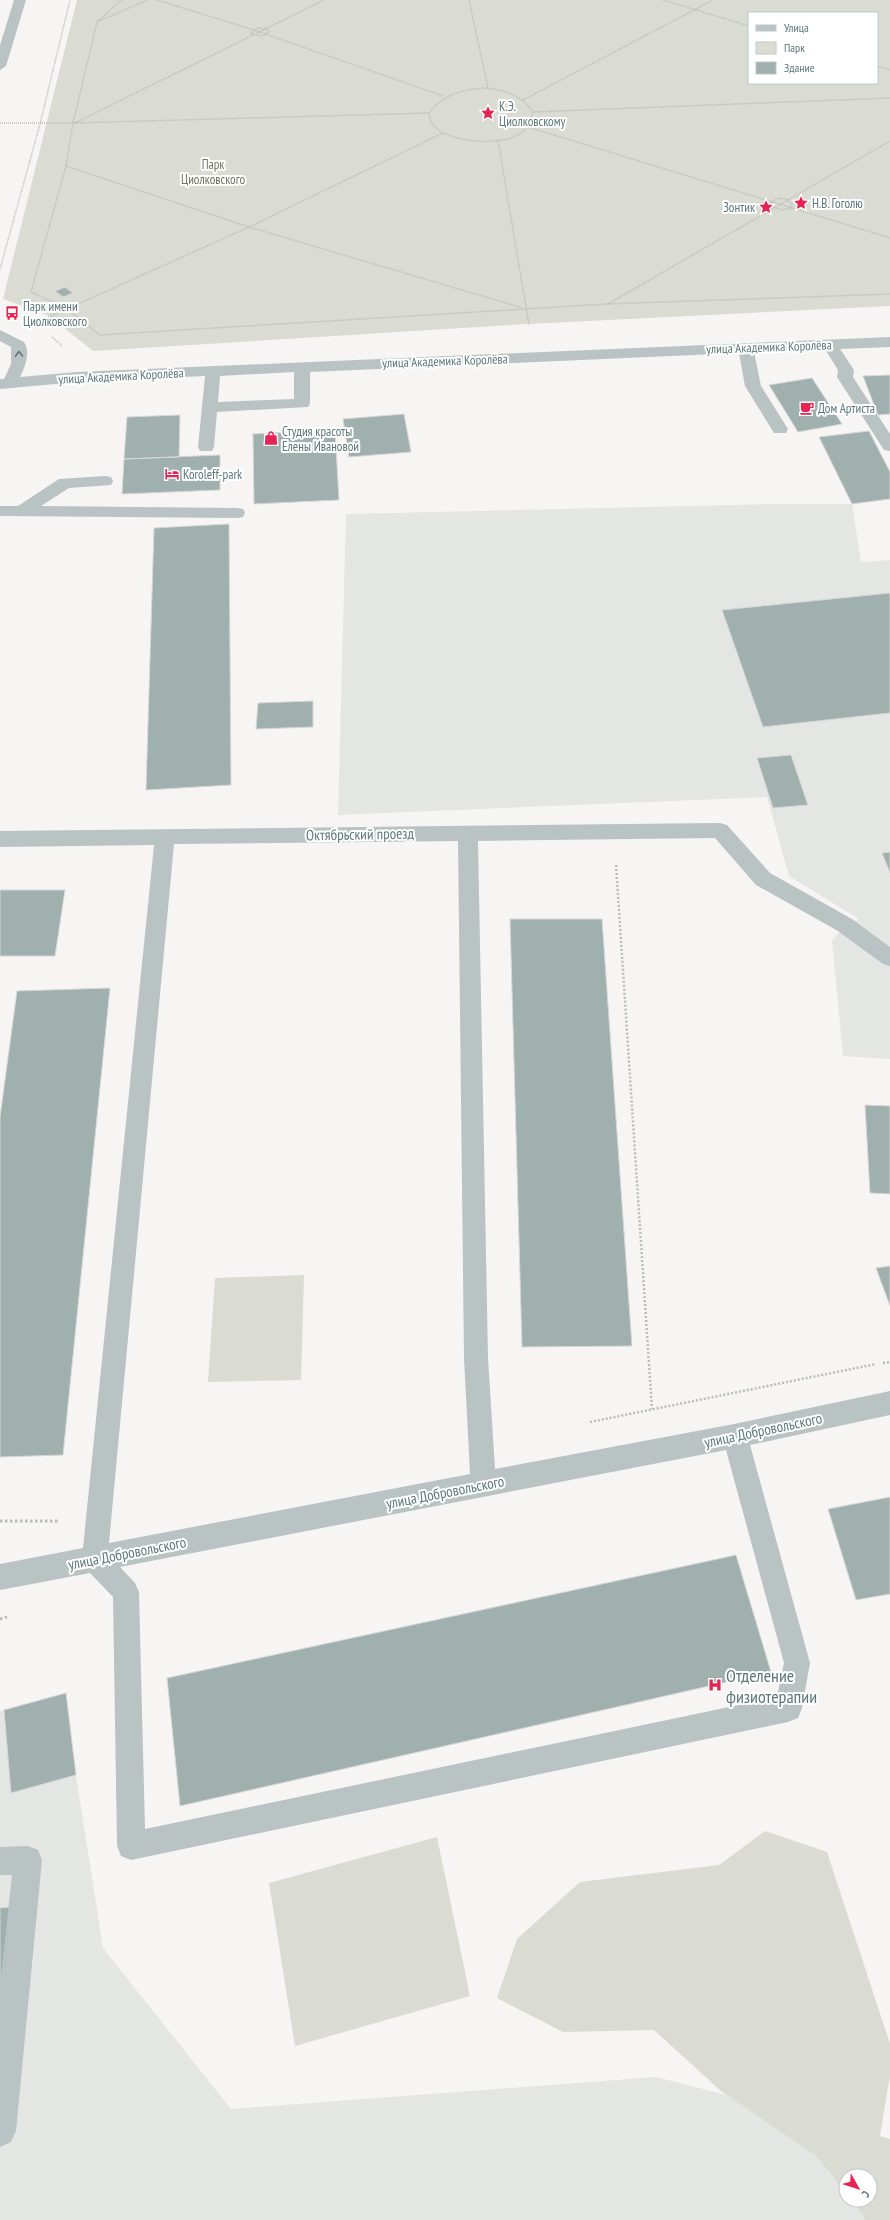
<svg xmlns="http://www.w3.org/2000/svg" width="890" height="2220" viewBox="0 0 890 2220" font-family="'PT Sans Narrow',sans-serif">
  <style>
    .built { fill: #e4e6e4; fill-rule: evenodd }
    .green { fill: #dadbd2; fill-rule: evenodd }
    .building { fill: #9fb0ae; stroke: #d8d7d5 }
    .lines { fill: none; stroke-linecap: round; stroke-linejoin: round }
    .path-far2 { stroke: #b7bdbd; stroke-width: 1.5; stroke-dasharray: 1 1; stroke-linecap: butt }
    .path-far1 { stroke: #b7bdbd; stroke-width: 2.5; stroke-dasharray: 2 2; stroke-linecap: butt }
    .path { stroke: #b7bdbd; stroke-width: 3; stroke-dasharray: 2.5 2.5; stroke-linecap: butt }
    .minor { fill: #bac3c3; fill-rule: evenodd }
    .oneway { stroke: #5d7878 }
    .labels { text-anchor: middle; dominant-baseline: central; stroke-width: 4; stroke-linejoin: round; paint-order: stroke }
    .far-poi-label { font-size: 13px; fill: #5d7878; stroke: #fff; text-anchor: start }
    .far-park-label { font-size: 13px; fill: #6f7660; stroke: #fff }
    .far-street-label { font-size: 13px; fill: #5d7878; stroke: #fff }
    .street-label { font-size: 15px; fill: #5d7878; stroke: #fff }
    .near-poi-label { font-size: 18px; fill: #5d7878; stroke: #fff; text-anchor: start }
  </style>
  <rect width="100%" height="100%" fill="#f6f5f3"/>
  <!-- built -->
  <path class="built" d="M771 504H852L861 562 890 560V1059L843 1056 832 941 845 925 859 919 789 876 767 797 338 815 346 514Z
    M66 1693 76 1775 103 1948 231 2109 656 2077 836 2123 890 2203V2220H0V1711ZM846 2176H870V2200H846Z"/>
  <!-- green -->
  <path class="green" d="M77 0H890V306L528 324 93 351 49 316 3 299ZM749 13H877V83H749Z
    M304 1275 301 1380 208 1382 215 1278Z
    M765 1831 827 1852 890 2044V2075L880 2136 890 2139V2220H866L853 2200H870V2176H846V2192L815 2155 721 2091 654 2030 563 2032 497 1998 517 1939 580 1882 719 1865Z
    M437 1837 470 1996 295 2046 269 1883Z"/>
  <!-- building -->
  <path class="building" d="M65 287 73 293 63 297 55 291Z
    M890 375V414L878 415 863 376Z
    M812 378 842 424 798 432 769 385Z
    M404 414 411 452 349 457 343 419Z
    M180 415 179 457 124 459 127 417Z
    M335 430 339 500 254 504 253 434Z
    M869 431 890 472V499L852 504 819 437Z
    M220 455V490L122 494 124 459Z
    M229 524 231 785 146 790 154 528Z
    M890 593V713L763 727 722 610Z
    M313 701V727L256 729 258 703Z
    M791 755 808 805 773 808 757 758Z
    M890 852V873L882 853Z
    M0 890H65L55 956H0Z
    M510 919H602L632 1346 522 1347Z
    M110 988 63 1455 0 1457V1117L17 991Z
    M865 1105 890 1106V1194L870 1193Z
    M890 1266V1306L876 1268Z
    M890 1497V1594L856 1600 828 1509Z
    M736 1555 771 1672 180 1806 167 1678Z
    M66 1693 76 1775 11 1793 4 1710Z
    M10 1907 0 2002V1908Z"/>
  <g class="lines">
    <!-- path-far2 -->
    <path class="path-far2" d="M121 0 97 22 73 123 66 166 31 292 67 309 249 227 443 133
      M157 0 254 30 443 96
      M469 0 488 88
      M663 0 749 26
      M99 21 148 0
      M258 28 267 29 269 32 263 36 251 34Z
      M877 66 890 70
      M487 88C507 91 521 95 533 112 530 121 529 127 521 133 503 147 448 143 433 125 431 122 430 117 429 113 444 94 463 89 487 88Z
      M523 100 713 0
      M533 112 890 98
      M0 123H73L429 113
      M75 123 324 0
      M528 127 890 238
      M498 140 529 325
      M66 166 249 227 523 308
      M779 198 788 200 792 204 791 208 781 210 771 205V202Z
      M0 269 40 124 70 0
      M608 304 890 141
      M39 321 67 309 100 335 607 304 890 294
      M52 337 62 346"/>
    <!-- path-far1 -->
    <path class="path-far1" d="M616 865 652 1409
      M883 1363 890 1362
      M590 1422 876 1364"/>
    <!-- path -->
    <path class="path" d="M0 1521H59
      M0 1619 7 1617"/>
    <!-- minor -->
    <path class="minor" d="M14 0H26L6 66 0 70V45Z
      M0 330 24 342C31 352 25 367 20 377L77 372 890 337V347L840 349 854 370 853 377 890 434V451L884 450 837 377 838 370 825 349 754 352 761 386 788 429 786 433H774L745 386 739 353 310 372V404L308 407 217 412 214 447 212 451H200L198 447 205 376 77 382 0 389V379H4L11 364V347L0 341ZM294 372V399L218 402 220 376Z
      M105 476 111 477 113 481 111 485 69 488 41 506 237 508 243 509 245 513 243 517 237 518 0 516V506H18L59 479Z
      M720 823 727 825 770 873 852 919 890 947V966L883 964 838 931 756 885 715 838 478 841 488 1358 495 1469 734 1424 890 1391V1415L750 1445 810 1663 802 1708 798 1718 788 1722 131 1860 121 1856 117 1846 113 1597 90 1573 0 1590V1564L83 1548 154 845 0 847V831ZM458 841 464 1358 470 1474 109 1543 174 844ZM726 1450 784 1663 777 1697 145 1829 139 1592 135 1583 120 1567Z
      M28 1846 38 1850 42 1860 16 2131 11 2142 0 2147V1987L12 1875H0V1847Z"/>
  </g>
  <!-- one-way arrows -->
  <defs><path id="oneway-chevron" d="M-2-3.5L2.5 0L-2 3.5" fill="none" stroke-width="1.6" stroke-linecap="round" stroke-linejoin="round"/></defs>
  <use class="oneway" href="#oneway-chevron" transform="translate(19 354) rotate(-91)"/>
  <!-- icons -->
  <defs>
    <symbol id="sight-bare" viewBox="-9 -9 18 18"><path d="M0-6L1.8-2.2L6-1.7L2.9 1.2L3.7 5.4L0 3.3L-3.7 5.4L-2.9 1.2L-6-1.7L-1.8-2.2Z" fill="#e62353" stroke="#fff" stroke-width="2.5" paint-order="stroke"/></symbol>
    <symbol id="bus-bare" viewBox="-9 -9 18 18"><path d="M-5-6H5V4H4V6H2V4H-2V6H-4V4H-5ZM-3.5-4V0h7V-4ZM-3.5 1.2v1.5H-2V1.2ZM2 1.2v1.5H3.5V1.2Z" fill="#e62353" stroke="#fff" stroke-width="2.5" paint-order="stroke"/></symbol>
    <symbol id="cafe-bare" viewBox="-9 -9 18 18"><path d="M-5.5-4.5H6V0H3Q3 3.5 0 3.5H-2.5Q-5.5 3.5-5.5 0ZM3-3.2v2h1.7v-2ZM-6 4.5H4V6H-6Z" fill="#e62353" stroke="#fff" stroke-width="2.5" paint-order="stroke"/></symbol>
    <symbol id="shop-bare" viewBox="-9 -9 18 18"><path d="M-5-2.5h2.3a2.7 3.5 0 0 1 5.4 0H5L5.5 6h-11ZM-1.5-2.5h3a1.5 2.3 0 0 0-3 0Z" fill="#e62353" stroke="#fff" stroke-width="2.5" paint-order="stroke"/></symbol>
    <symbol id="hotel-bare" viewBox="-9 -9 18 18"><path d="M-6-4.5h1.5V1H6V5H4.5V3h-9V5H-6ZM-4 0a1.8 1.8 0 1 1 3.6 0ZM.5 0V-2.5h3Q6-2.5 6 0Z" fill="#e62353" stroke="#fff" stroke-width="2.5" paint-order="stroke"/></symbol>
    <symbol id="hospital-bare" viewBox="-9 -9 18 18"><path d="M-5-5h3v3.5h4V-5h3V5h-3V1.5h-4V5h-3Z" fill="#e62353" stroke="#fff" stroke-width="2.5" paint-order="stroke"/></symbol>
  </defs>
  <g fill-rule="evenodd">
    <use href="#sight-bare" x="478" y="103" width="20" height="20"/>
    <use href="#sight-bare" x="791" y="193" width="20" height="20"/>
    <use href="#sight-bare" x="756" y="197" width="20" height="20"/>
    <use href="#bus-bare" x="2" y="303" width="20" height="20"/>
    <use href="#cafe-bare" x="797" y="398" width="20" height="20"/>
    <use href="#shop-bare" x="261" y="428" width="20" height="20"/>
    <use href="#hotel-bare" x="162" y="464" width="20" height="20"/>
    <use href="#hospital-bare" x="705" y="1675" width="20" height="20"/>
  </g>
  <g class="labels">
    <!-- far-poi labels -->
    <g class="far-poi-label">
      <text x="499" y="106">К.Э.<tspan x="499" dy="15">Циолковскому</tspan></text>
      <text x="812" y="203">Н.В. Гоголю</text>
      <text x="755" y="207" text-anchor="end">Зонтик</text>
      <text x="23" y="306">Парк имени<tspan x="23" dy="15">Циолковского</tspan></text>
      <text x="818" y="408">Дом Артиста</text>
      <text x="282" y="431">Студия красоты<tspan x="282" dy="15">Елены Ивановой</tspan></text>
      <text x="183" y="474">Koroleff-park</text>
    </g>
    <!-- far-park labels -->
    <g class="far-park-label">
      <text x="213" y="164">Парк<tspan x="213" dy="15">Циолковского</tspan></text>
    </g>
    <!-- far-street labels -->
    <g class="far-street-label">
      <text transform="translate(769 347) rotate(-2)">улица Академика Королёва</text>
      <text transform="translate(445 361) rotate(-2)">улица Академика Королёва</text>
      <text transform="translate(121 376) rotate(-3)">улица Академика Королёва</text>
    </g>
    <!-- street labels -->
    <g class="street-label">
      <text transform="translate(360 834) rotate(-1)">Октябрьский проезд</text>
      <text transform="translate(763 1430) rotate(-12)">улица Добровольского</text>
      <text transform="translate(445 1492) rotate(-11)">улица Добровольского</text>
      <text transform="translate(127 1553) rotate(-11)">улица Добровольского</text>
    </g>
    <!-- near-poi labels -->
    <g class="near-poi-label">
      <text x="726" y="1675">Отделение<tspan x="726" dy="21">физиотерапии</tspan></text>
    </g>
  </g>
  <!-- legend -->
  <rect x="748" y="12" width="130" height="72" fill="#ffffff" stroke="#bec9c9"/>
  <rect x="756" y="25" width="20" height="6" fill="#bac3c3" stroke="#bec9c9"/>
  <text x="784" y="32" font-size="12" fill="#5d7878">Улица</text>
  <rect x="756" y="42" width="20" height="12" fill="#dadbd2" stroke="#bec9c9"/>
  <text x="784" y="52" font-size="12" fill="#5d7878">Парк</text>
  <rect x="756" y="62" width="20" height="12" fill="#9fb0ae" stroke="#bec9c9"/>
  <text x="784" y="72" font-size="12" fill="#5d7878">Здание</text>
  <!-- north arrow -->
  <g transform="translate(858 2188) rotate(129)"><circle r="19" fill="#ffffff" stroke="#bec9c9"/>
  <path d="M0-3L7 15L0 10L-7 15Z" fill="#e62353"/>
  <text y="-6" font-size="11" font-weight="bold" text-anchor="middle" fill="#5d7878">С</text>
  </g>
</svg>
